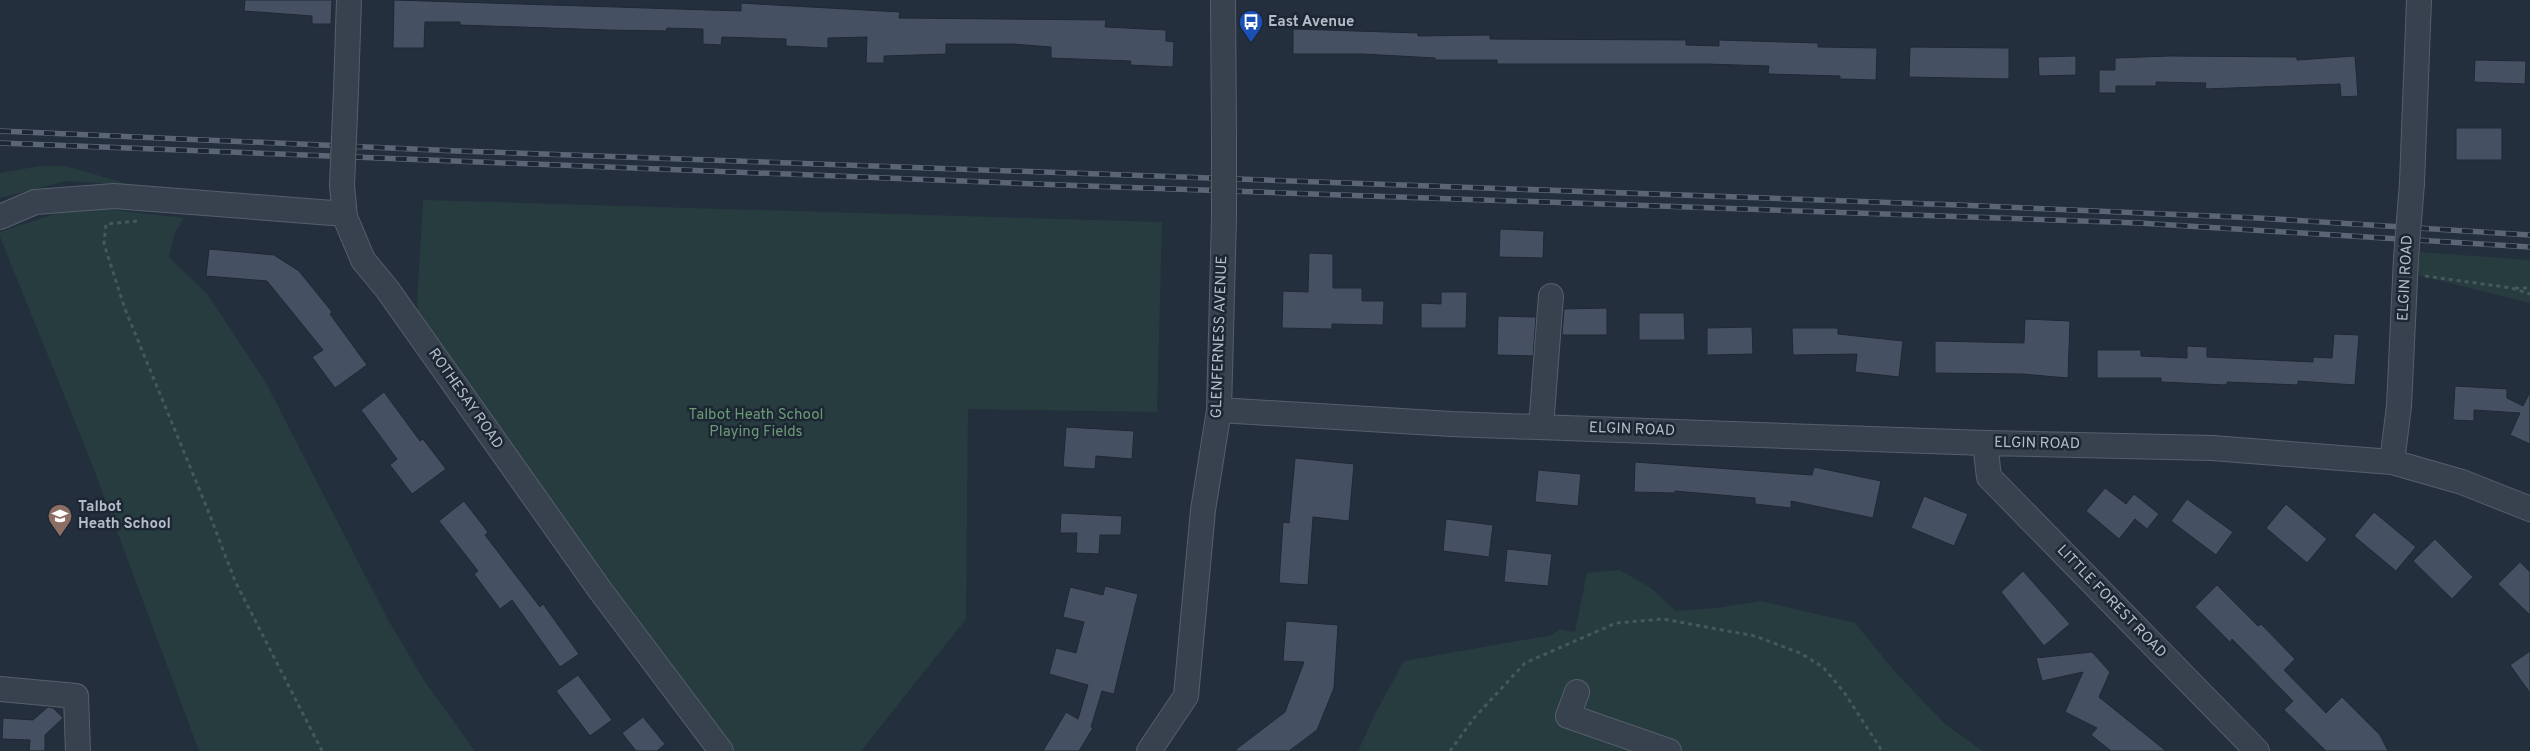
<svg xmlns="http://www.w3.org/2000/svg" width="2530" height="751" viewBox="0 0 2530 751" font-family="Overpass,sans-serif">
  <style>
    .green { fill: #263c3f }
    .building { fill: #455162; stroke: #1f2835 }
    .lines { fill: none; stroke-linecap: round; stroke-linejoin: round }
    .minor-casing { stroke: #565f6c; stroke-width: 26 }
    .path { stroke: #44595c; stroke-width: 3; stroke-dasharray: 4 4; stroke-linecap: butt }
    .minor { stroke: #38414e; stroke-width: 24 }
    .rail-casing { stroke: #5a6575; stroke-width: 5.5 }
    .rail { stroke: #1d2633; stroke-width: 4; stroke-dasharray: 11; stroke-linecap: butt }
    .minor-bridge-casing { stroke: #565f6c; stroke-width: 26; stroke-linecap: butt }
    .minor-bridge { stroke: #38414e; stroke-width: 24 }
    .labels { text-anchor: middle; dominant-baseline: central; stroke-width: 5; stroke-linejoin: round; paint-order: stroke }
    .poi-label { font-size: 15px; font-weight: bold; fill: #b4bcc9; stroke: #1d2633; text-anchor: start }
    .street-label { font-size: 15px; fill: #b4bcc9; stroke: #1d2633 }
    .park-label { font-size: 15px; fill: #6b9a76; stroke: #1d2633 }
  </style>
  <rect width="100%" height="100%" fill="#242f3e"/>
  <!-- green -->
  <path class="green" d="M40 166H66L131 185 66 181 0 198V173Z
    M423 200 1162 222 1157 412 968 409 966 619 861 751H733L420 326 417 303Z
    M79 206 184 218 175 232 169 257 208 295 266 383 387 618 425 682 475 751H199L92 464 0 237V232Z
    M2418 252 2530 260V303L2417 275Z
    M1620 570 1652 589 1676 611 1716 608 1761 601 1855 623 1896 673 1945 724 1983 751H1358L1376 712 1404 661 1552 635 1560 629 1575 632 1587 573Z"/>
  <!-- building -->
  <path class="building" d="M245 0H332L331 24H312V16L244 11Z
    M394 0 741 11V3L757 4 900 12 899 18 1106 20 1105 27 1166 30V41L1174 42 1173 67 1130 65 1131 61 1051 58V47L1013 44H946V54L884 56V63H866L867 37 828 38V48L786 46V39L722 37 721 45 703 44V29L667 28 666 31 608 30 460 25V22H425L424 48H393Z
    M1293 29 1418 33V36L1490 35V39L1686 40V45L1719 46V40L1818 43V47L1877 48 1876 80 1840 79V76L1768 74 1769 66 1707 64H1497V60H1435V58L1363 54H1293Z
    M1910 47 2009 48V79L1909 77Z
    M2076 56V75L2039 76 2038 57Z
    M2170 56 2297 57V60L2355 56 2358 96 2341 97 2340 84 2205 89 2206 83 2156 82V86H2116V93H2099V70H2115V58Z
    M2475 60 2526 61 2525 84 2474 82Z
    M2456 128H2502V160H2456Z
    M1500 229 1544 231 1543 258 1499 257Z
    M209 249 274 255 299 271 332 312 330 314 367 365 335 388 312 357 323 350 267 281 206 276Z
    M1309 253 1333 254V288H1362V301H1384L1383 325 1332 324V329L1282 328 1283 291 1308 292Z
    M1441 292H1467L1466 328H1421V303L1441 304Z
    M1607 308V335H1562L1564 309Z
    M1639 313H1684L1685 340H1639Z
    M1498 316 1536 317 1533 356 1497 355Z
    M2025 319 2070 321 2068 378 2022 374 1935 373V341L2024 343Z
    M1752 327 1753 354 1707 355V328Z
    M1792 328H1838V334L1903 341 1899 377 1855 372 1857 354 1793 355Z
    M2334 334 2359 335 2355 385 2298 381V385L2227 382V385L2161 382V378H2097V350H2141V356L2187 358V346L2207 347V357L2313 362V357L2332 358Z
    M2455 386 2507 389V398L2523 406 2530 392V444L2510 435 2520 413 2474 410V421L2453 420Z
    M384 392 420 441 423 439 446 469 412 494 390 465 397 459 361 410Z
    M1066 427 1134 431 1132 459 1096 456 1095 469 1063 467Z
    M1295 458 1354 464 1349 521 1313 517 1308 585 1279 583 1283 522 1289 523Z
    M1635 462 1812 475 1814 467 1881 481 1873 518 1791 501V508L1755 504V498L1675 491V493L1634 492Z
    M1538 470 1581 474 1578 506 1535 502Z
    M2105 488 2126 504 2134 494 2159 514 2147 529 2135 519 2119 539 2086 511Z
    M1924 496 1968 514 1954 546 1911 528Z
    M2187 499 2233 532 2216 555 2171 521Z
    M464 501 488 532 485 535 540 607 543 604 579 654 560 667 512 600 500 609 474 574 478 571 439 521Z
    M2286 504 2327 539 2307 563 2266 528Z
    M2374 512 2416 547 2396 571 2354 536Z
    M1061 513 1122 516 1121 535H1100L1099 554 1076 553 1077 533H1060Z
    M1446 519 1493 525 1489 557 1443 551Z
    M2435 539 2473 577 2452 599 2413 561Z
    M1507 549 1552 554 1548 586 1504 582Z
    M2520 562 2530 572V615L2498 584Z
    M2023 571 2070 624 2044 646 2001 592Z
    M2217 585 2258 626 2261 624 2295 659 2284 670 2326 713 2342 697 2380 735 2388 751H2326L2284 710 2293 701 2232 639 2230 642 2195 607Z
    M1105 586 1138 594 1114 694 1102 691 1091 727 1093 728 1079 751H1043L1066 712 1078 719 1088 685 1049 674 1056 648 1076 653 1084 622 1063 617 1070 587 1103 595Z
    M1286 621 1338 625 1334 688 1317 730 1289 751H1234L1285 712 1304 662 1283 661Z
    M2530 651V693L2510 665Z
    M2092 652 2110 672 2099 697 2166 751H2111L2091 735 2097 728 2065 712 2083 672 2042 681 2036 658Z
    M578 675 612 720 590 736 556 691Z
    M48 707 53 708 63 718 45 735V751H29L30 740 2 739 3 718 33 720Z
    M643 717 665 744 657 751H636L622 733Z"/>
  <g class="lines">
    <defs>
      <path id="minor" d="M1223 0 1224 132
        M346 90 349 0
        M2412 183 2419 0
        M342 185 345 217 363 260 387 289 600 590 721 751
        M0 217 35 202 114 196 345 214
        M1219 410 1451 424 1985 443 2212 448 2392 462 2462 482 2530 509
        M1541 427 1551 296
        M1985 443 1989 477 2257 751
        M2392 462 2399 406 2406 258
        M0 689 76 696 78 751
        M1577 692 1568 716 1669 751
        M1149 751 1186 696 1203 510 1219 410 1224 217"/>
    </defs>
    <!-- minor casing -->
    <use href="#minor" class="minor-casing"/>
    <!-- path -->
    <path class="path" d="M137 221 106 224 104 244 125 309 207 508 235 581 322 751
      M2425 276 2512 288 2530 294
      M2515 288H2530
      M1450 751 1474 718 1525 663 1616 623 1663 619 1755 636 1800 653 1823 667 1844 692 1882 751"/>
    <!-- minor -->
    <use href="#minor" class="minor"/>
    <defs>
      <path id="rail" d="M0 131 458 151 1958 205 2258 218 2530 235
        M0 143 1088 186 2139 223 2530 247"/>
    </defs>
    <!-- rail casing -->
    <use href="#rail" class="rail-casing"/>
    <!-- rail -->
    <use href="#rail" class="rail"/>
    <defs>
      <path id="minor-bridge" d="M1224 132V217
        M342 185 346 90
        M2406 258 2412 183"/>
    </defs>
    <!-- minor-bridge casing -->
    <use href="#minor-bridge" class="minor-bridge-casing"/>
    <!-- minor-bridge -->
    <use href="#minor-bridge" class="minor-bridge"/>
  </g>
  <!-- icons -->
  <defs>
    <symbol id="bus-pin" viewBox="-11 -11 22 30"><path d="M0 17L-7.5 6A9.5 9.5 0 1 1 7.5 6Z" fill="#1a4fb4" stroke="#1d2633"/><path d="M-5-6H5V4H4V6H2V4H-2V6H-4V4H-5ZM-3.5-4V0h7V-4ZM-3.5 1.2v1.5H-2V1.2ZM2 1.2v1.5H3.5V1.2Z" fill="#fff"/></symbol>
    <symbol id="school-pin" viewBox="-11 -11 22 30"><path d="M0 17L-7.5 6A9.5 9.5 0 1 1 7.5 6Z" fill="#8d6e63" stroke="#1d2633"/><path d="M0-5L7-2L0 1L-7-2ZM-4 1L0 2.5L4 1V4Q0 6-4 4Z" fill="#fff"/></symbol>
  </defs>
  <g fill-rule="evenodd">
    <use href="#bus-pin" x="1237" y="8" width="28" height="38"/>
    <use href="#school-pin" x="46" y="502" width="28" height="38"/>
  </g>
  <g class="labels">
    <!-- poi labels -->
    <g class="poi-label">
      <text x="1268" y="22">East Avenue</text>
      <text x="78" y="507">Talbot<tspan x="78" dy="17">Heath School</tspan></text>
    </g>
    <!-- street labels -->
    <g class="street-label">
      <text transform="translate(2406 278) rotate(-87)">ELGIN ROAD</text>
      <text transform="translate(1220 337) rotate(-88)">GLENFERNESS AVENUE</text>
      <text transform="translate(465 399) rotate(55)">ROTHESAY ROAD</text>
      <text transform="translate(1632 430) rotate(2)">ELGIN ROAD</text>
      <text transform="translate(2037 444) rotate(1)">ELGIN ROAD</text>
      <text transform="translate(2111 602) rotate(46)">LITTLE FOREST ROAD</text>
    </g>
    <!-- park labels -->
    <g class="park-label">
      <text x="756" y="415">Talbot Heath School<tspan x="756" dy="17">Playing Fields</tspan></text>
    </g>
  </g>
</svg>
